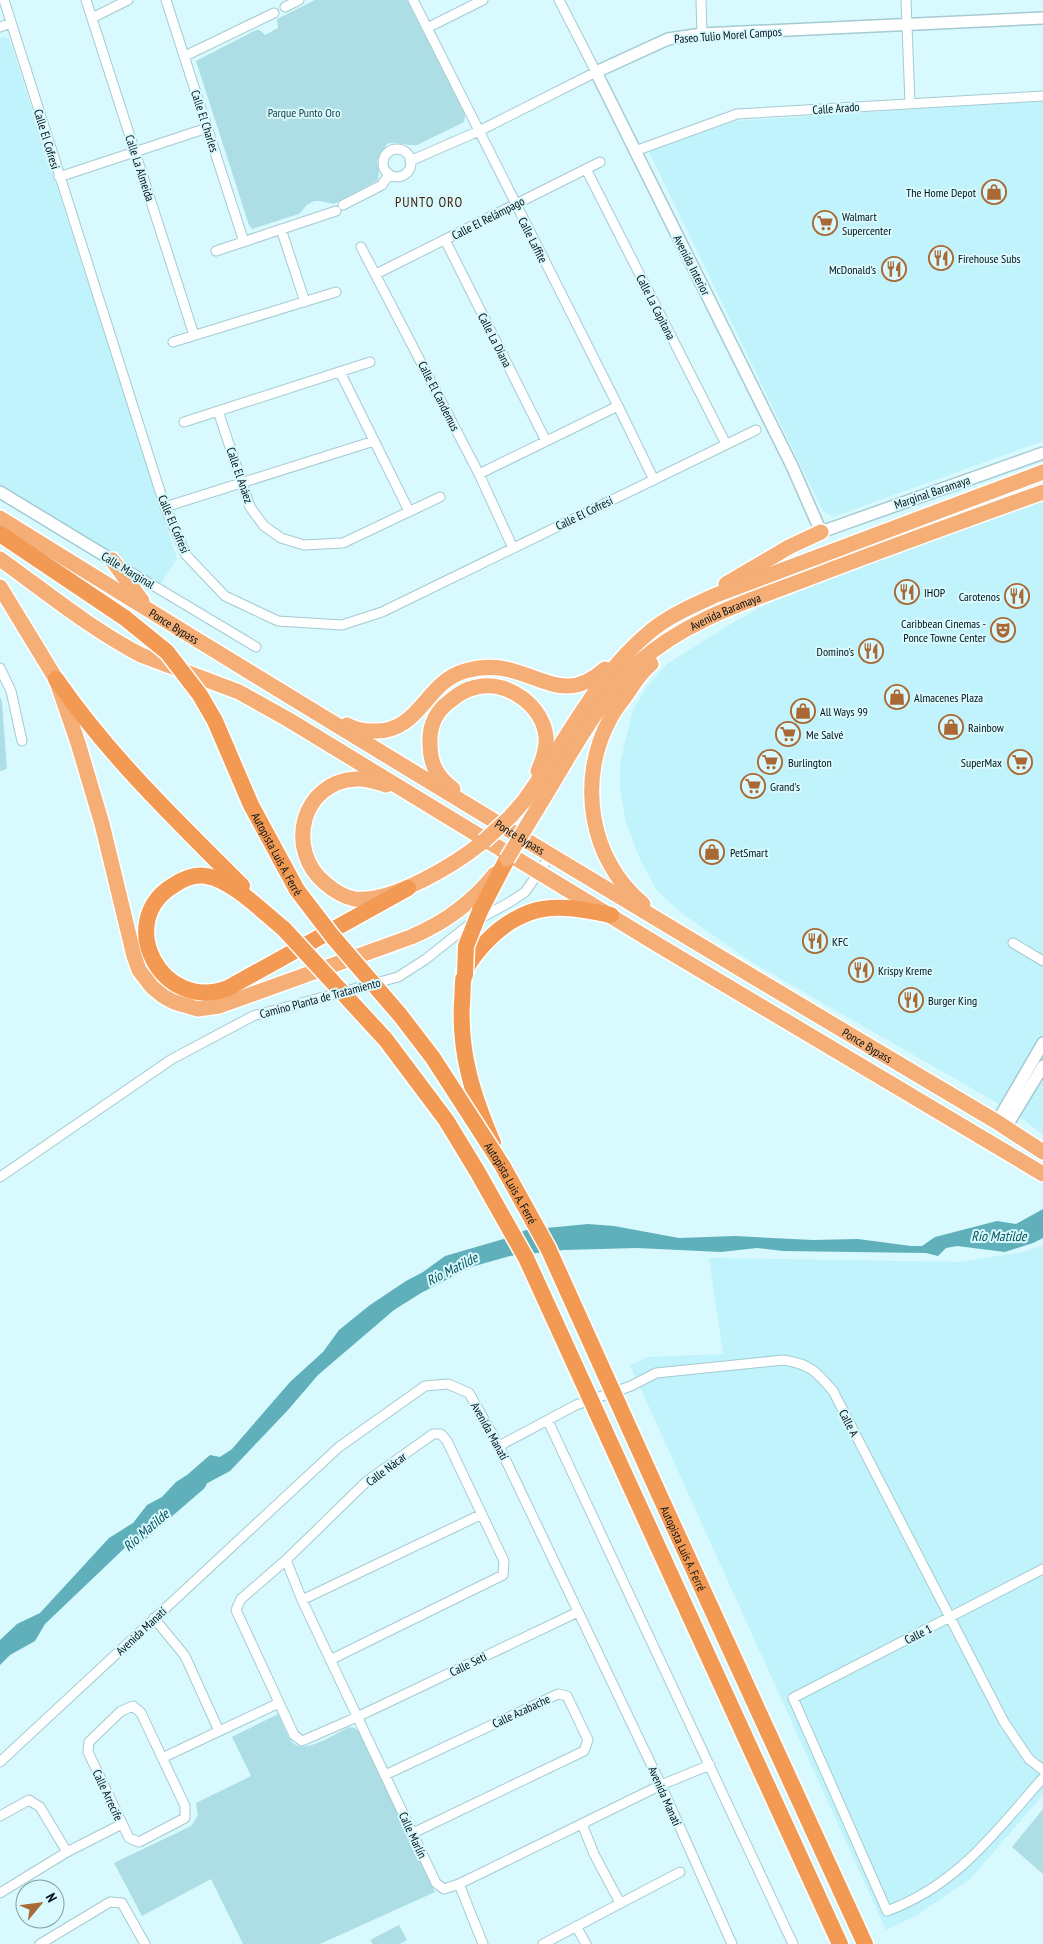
<svg xmlns="http://www.w3.org/2000/svg" width="1043" height="1944" viewBox="0 0 1043 1944" font-family="'PT Sans Narrow',sans-serif">
  <style>
    .built { fill: #c0f3fb }
    .green { fill: #addee5 }
    .water { fill: #60b0bc }
    .lines { fill: none; stroke-linecap: round; stroke-linejoin: round }
    .river { stroke: #60b0bc; stroke-width: 15 }
    .minor-casing { stroke: #a3cbd1; stroke-width: 11 }
    .tertiary-casing { stroke: #a3cbd1; stroke-width: 14 }
    .trunk-casing { stroke: #fff; stroke-width: 18 }
    .motorway-casing { stroke: #fff; stroke-width: 19 }
    .minor { stroke: #fff; stroke-width: 9 }
    .tertiary { stroke: #fff; stroke-width: 11 }
    .trunk { stroke: #f4ae76; stroke-width: 15 }
    .motorway { stroke: #f29a53; stroke-width: 16 }
    .trunk-bridge-casing { stroke: #fff; stroke-width: 18; stroke-linecap: butt }
    .motorway-bridge-casing { stroke: #fff; stroke-width: 19; stroke-linecap: butt }
    .trunk-bridge { stroke: #f4ae76; stroke-width: 15 }
    .motorway-bridge { stroke: #f29a53; stroke-width: 16 }
    .labels { text-anchor: middle; dominant-baseline: central; stroke-width: 4; stroke-linejoin: round; paint-order: stroke }
    .street-label { font-size: 12px; fill: #041114; stroke: #d8f9fe }
    .park-label { font-size: 12px; fill: #1b4147; stroke: #d8f9fe }
    .poi-label { font-size: 12px; fill: #041114; stroke: #d8f9fe; text-anchor: start }
    .neighbourhood-label { font-size: 14px; letter-spacing: 1px; fill: #422309; stroke: #d8f9fe }
    .water-label { font-size: 14px; font-style: italic; fill: #09525b; stroke: #d8f9fe }
  </style>
  <rect width="100%" height="100%" fill="#d8f9fe"/>
  <!-- built -->
  <path class="built" d="M2 37 9 38 177 559 160 585 0 485V38Z
    M1043 101V441L833 517 823 511 649 152 735 121Z
    M1043 501V1135L1018 1115 750 961 680 912 656 889 639 857 626 822 620 790V765L632 712 645 689 667 664 726 627 759 608 848 570Z
    M1043 1245V1795L970 1879 917 1915 886 1930 630 1365 648 1357 723 1354 709 1258 961 1262 1023 1252Z"/>
  <!-- green -->
  <path class="green" d="M315 0H407L465 115 464 122 417 145C407 147 398 140 387 144L377 160 379 170 378 180 334 204 320 201H314L307 205 299 214 252 229 249 225 196 61 256 30H260L265 35 278 28 277 19Z
    M0 696 2 702 7 769 0 771Z
    M278 1714C283 1723 286 1735 292 1742 304 1756 336 1733 349 1727L355 1728 359 1732 435 1892 320 1944H243L211 1879 142 1916 114 1863 191 1826 198 1815 196 1803 251 1776 232 1737Z
    M1043 1809V1874L1012 1847Z
    M399 1925 407 1940 400 1944H373L370 1940Z"/>
  <!-- water -->
  <path class="water" d="M1043 1209V1238L1033 1243 1005 1252 957 1246 946 1248 938 1256 926 1253 783 1251 757 1248 721 1252 637 1248 564 1250 510 1256 471 1267 421 1293 394 1310 318 1375 288 1410 230 1471 174 1501 45 1624 35 1641 10 1655 0 1665V1640L17 1624 40 1613 109 1538 133 1523 147 1505 162 1497 176 1482 187 1475 210 1455 220 1457 232 1449 290 1382 323 1352 339 1330 370 1305 406 1281 423 1272 445 1256 507 1238 526 1230 588 1224 614 1226 679 1238 735 1236 813 1240 858 1239 911 1246H922L935 1237 997 1221 1016 1224Z"/>
  <g class="lines">
    <!-- river -->
    <path class="river" d="M140 1534 199 1483"/>
    <defs>
      <path id="minor" d="M4 0 165 507 186 555 225 596 278 621 342 625 382 612 756 430
        M86 0 194 335
        M166 0 244 242
        M413 0 618 406 654 480
        M701 0 702 34
        M906 0 910 103
        M285 7 299 0
        M92 18 128 0
        M0 27 11 23
        M427 28 483 0
        M185 56 274 13
        M383 163a14 14 0 1 1 28 0a14 14 0 1 1-28 0Z
        M635 151 737 114 1043 96
        M410 161 479 131 596 72 559 0
        M586 169 726 444
        M59 177 207 128
        M343 205 382 185 389 174
        M281 229 305 302
        M445 240 546 441
        M361 247 479 474 513 548
        M216 251 336 211
        M376 274 600 162
        M173 342 336 292
        M340 372 409 511
        M218 411 250 507 264 526 281 538 304 545 343 543 440 497
        M184 422 370 362
        M479 474 618 406
        M165 507 374 441
        M119 565 256 647
        M0 668 11 691 22 741
        M1013 943 1043 961
        M0 1177 172 1059 253 1016 398 977 426 959 470 924 510 902 525 892 551 855
        M548 1421 793 1944
        M499 1446 576 1405 631 1386 656 1373 783 1360C810 1364 816 1371 833 1391L1004 1722 1029 1759 1043 1770
        M286 1560 302 1600 436 1883 444 1889 459 1884 661 1785 710 1765
        M1043 1569 793 1698 887 1911C958 1885 995 1832 1043 1778
        M302 1600 482 1514
        M154 1618 185 1656 219 1731
        M330 1660 503 1575 504 1561 447 1441 441 1434H433L367 1481 286 1560 241 1599 236 1610 294 1735 302 1741 357 1717 578 1612
        M133 1706 141 1713 185 1806V1818L139 1842 129 1838 88 1752 89 1742 121 1711Z
        M162 1758 279 1703
        M0 1762 339 1447 425 1386 448 1384 469 1393 499 1446 661 1785 732 1944
        M385 1775 558 1694 567 1696 588 1740 584 1751 413 1833
        M0 1816 29 1800 40 1807 67 1852
        M582 1824 594 1854 620 1903
        M459 1884 483 1944
        M0 1893 67 1852 122 1824
        M576 1926 586 1944
        M40 1944 110 1902 122 1903 145 1944
        M543 1944 680 1872"/>
      <path id="tertiary" d="M1043 18 702 34 668 39 596 72 792 466 821 532 1043 453
        M0 492 112 560
        M997 1122 1043 1043
        M1006 1127 1043 1066"/>
      <g id="trunk">
        <path id="s1" d="M0 518C330 723 663 924 997 1122L1043 1152"/>
        <path d="M0 559C46 592 91 629 141 655L239 692 289 720 660 946 1043 1174"/>
        <path d="M112 560 142 601"/>
        <path d="M726 584 789 547 821 532"/>
        <path d="M0 587 56 679 78 743 102 824 134 956 139 970 152 987 163 996 174 1002 198 1009 219 1006 411 937C444 923 473 902 495 874"/>
        <path d="M347 725C354 729 364 731 373 731 420 733 425 682 465 671 479 667 495 666 510 670 548 680 569 701 605 669"/>
        <path d="M386 785C376 782 367 778 356 779 301 782 285 850 325 883 334 891 343 897 355 899 392 903 456 864 484 841"/>
        <path d="M453 789C437 777 430 764 430 744 429 726 435 712 450 701 458 694 466 689 477 687 508 680 543 706 546 737 547 749 543 760 538 771"/>
        <path d="M524 801C566 743 595 676 652 630 671 615 694 605 716 595L1043 472"/>
        <path id="s2" d="M537 809C567 761 597 701 638 663 687 619 749 601 809 578 887 548 965 520 1043 492"/>
        <path d="M643 904C589 860 577 779 610 719 614 710 621 702 627 694 634 683 641 672 651 664"/>
      </g>
      <g id="motorway">
        <path d="M0 534 125 618"/>
        <path d="M56 679C109 756 176 820 242 886"/>
        <path d="M480 911 507 859"/>
        <path d="M284 929C264 913 231 879 206 876 195 874 183 879 174 885 113 921 162 1014 228 988L408 888"/>
        <path d="M493 1143C473 1096 459 1053 462 1002 463 993 462 984 464 975 468 961 480 948 490 938 504 924 524 912 543 909 566 905 590 911 611 915"/>
        <path id="s3" d="M658 1492 865 1944"/>
        <path d="M637 1501 840 1944"/>
      </g>
    </defs>
    <!-- minor casing -->
    <use href="#minor" class="minor-casing"/>
    <!-- tertiary casing -->
    <use href="#tertiary" class="tertiary-casing"/>
    <!-- trunk casing -->
    <use href="#trunk" class="trunk-casing"/>
    <!-- motorway casing -->
    <use href="#motorway" class="motorway-casing"/>
    <!-- minor -->
    <use href="#minor" class="minor"/>
    <!-- tertiary -->
    <use href="#tertiary" class="tertiary"/>
    <!-- trunk -->
    <use href="#trunk" class="trunk"/>
    <!-- motorway -->
    <use href="#motorway" class="motorway"/>
    <defs>
      <path id="trunk-bridge" d="M484 841 510 817 524 801
        M507 859 537 809"/>
      <g id="motorway-bridge">
        <path id="s4" d="M125 618 167 652 200 695 215 721 251 805 297 890 333 937 400 1015 433 1058 502 1165 548 1248 658 1492"/>
        <path d="M284 929 386 1040 446 1120 477 1171 526 1258 637 1501"/>
        <path d="M465 975 466 946 480 911"/>
      </g>
    </defs>
    <!-- trunk-bridge casing -->
    <use href="#trunk-bridge" class="trunk-bridge-casing"/>
    <!-- motorway-bridge casing -->
    <use href="#motorway-bridge" class="motorway-bridge-casing"/>
    <!-- trunk-bridge -->
    <use href="#trunk-bridge" class="trunk-bridge"/>
    <!-- motorway-bridge -->
    <use href="#motorway-bridge" class="motorway-bridge"/>
  </g>
  <!-- icons -->
  <defs>
    <symbol id="shop-ring" viewBox="-11 -11 22 22"><circle r="9.5" fill="#d8f9fe" stroke="#aa6934" stroke-width="1.5"/><path d="M-5-2.5h2.3a2.7 3.5 0 0 1 5.4 0H5L5.5 6h-11ZM-1.5-2.5h3a1.5 2.3 0 0 0-3 0Z" fill="#aa6934"/></symbol>
    <symbol id="supermarket-ring" viewBox="-11 -11 22 22"><circle r="9.5" fill="#d8f9fe" stroke="#aa6934" stroke-width="1.5"/><path d="M-6-5.5h2.5l.6 2H6L4.5 2H-2.5L-4.4-4H-6ZM-1.5 3.2a1.3 1.3 0 1 0 .1 0ZM3 3.2a1.3 1.3 0 1 0 .1 0Z" fill="#aa6934"/></symbol>
    <symbol id="restaurant-ring" viewBox="-11 -11 22 22"><circle r="9.5" fill="#d8f9fe" stroke="#aa6934" stroke-width="1.5"/><path d="M-5-6h1v4h1v-4h1v4h1v-4h1v5L-1.5 .5V6h-2V.5L-5-1ZM5-6V6H3V1.5H1.5Q1.5-4 5-6Z" fill="#aa6934"/></symbol>
    <symbol id="theatre-ring" viewBox="-11 -11 22 22"><circle r="9.5" fill="#d8f9fe" stroke="#aa6934" stroke-width="1.5"/><path d="M-5-5.5Q0-4 5-5.5V0Q5 5 0 6Q-5 5-5 0ZM-3.3-2.5H-1v1.5H-3.3ZM1-2.5H3.3v1.5H1ZM-2.8 1Q0 5.5 2.8 1Z" fill="#aa6934"/></symbol>
  </defs>
  <g fill-rule="evenodd">
    <use href="#shop-ring" x="980" y="178" width="28" height="28"/>
    <use href="#supermarket-ring" x="811" y="209" width="28" height="28"/>
    <use href="#restaurant-ring" x="927" y="244" width="28" height="28"/>
    <use href="#restaurant-ring" x="880" y="255" width="28" height="28"/>
    <use href="#restaurant-ring" x="893" y="578" width="28" height="28"/>
    <use href="#restaurant-ring" x="1003" y="582" width="28" height="28"/>
    <use href="#theatre-ring" x="989" y="616" width="28" height="28"/>
    <use href="#restaurant-ring" x="857" y="637" width="28" height="28"/>
    <use href="#shop-ring" x="883" y="683" width="28" height="28"/>
    <use href="#shop-ring" x="789" y="697" width="28" height="28"/>
    <use href="#shop-ring" x="937" y="713" width="28" height="28"/>
    <use href="#supermarket-ring" x="774" y="720" width="28" height="28"/>
    <use href="#supermarket-ring" x="756" y="748" width="28" height="28"/>
    <use href="#supermarket-ring" x="1006" y="748" width="28" height="28"/>
    <use href="#supermarket-ring" x="739" y="772" width="28" height="28"/>
    <use href="#shop-ring" x="698" y="838" width="28" height="28"/>
    <use href="#restaurant-ring" x="801" y="927" width="28" height="28"/>
    <use href="#restaurant-ring" x="847" y="956" width="28" height="28"/>
    <use href="#restaurant-ring" x="897" y="986" width="28" height="28"/>
  </g>
  <g class="labels">
    <!-- street labels -->
    <g class="street-label">
      <text transform="translate(728 35) rotate(-4)">Paseo Tulio Morel Campos</text>
      <text transform="translate(836 108) rotate(-4)">Calle Arado</text>
      <text transform="translate(205 121) rotate(72)">Calle El Charles</text>
      <text transform="translate(47 139) rotate(73)">Calle El Cofresí</text>
      <text transform="translate(140 168) rotate(72)">Calle La Almeida</text>
      <text transform="translate(488 218) rotate(-27)">Calle El Relámpago</text>
      <text transform="translate(533 240) rotate(63)">Calle Laffite</text>
      <text transform="translate(692 265) rotate(63)">Avenida Interior</text>
      <text transform="translate(656 307) rotate(63)">Calle La Capitana</text>
      <text transform="translate(495 340) rotate(63)">Calle La Diana</text>
      <text transform="translate(439 396) rotate(63)">Calle El Candemus</text>
      <text transform="translate(240 475) rotate(71)">Calle El Anáez</text>
      <text transform="translate(932 492) rotate(-19)">Marginal Baramaya</text>
      <text transform="translate(584 513) rotate(-26)">Calle El Cofresí</text>
      <text transform="translate(174 524) rotate(67)">Calle El Cofresí</text>
      <text transform="translate(128 570) rotate(31)">Calle Marginal</text>
      <text stroke="none"><textPath href="#s2" startOffset="280">Avenida Baramaya</textPath></text>
      <text stroke="none"><textPath href="#s1" startOffset="205">Ponce Bypass</textPath></text>
      <text stroke="none"><textPath href="#s1" startOffset="610">Ponce Bypass</textPath></text>
      <text stroke="none"><textPath href="#s4" startOffset="285">Autopista Luis A. Ferré</textPath></text>
      <text transform="translate(320 998) rotate(-15)">Camino Planta de Tratamiento</text>
      <text stroke="none"><textPath href="#s1" startOffset="1015">Ponce Bypass</textPath></text>
      <text stroke="none"><textPath href="#s4" startOffset="690">Autopista Luis A. Ferré</textPath></text>
      <text transform="translate(849 1423) rotate(63)">Calle A</text>
      <text transform="translate(490 1431) rotate(61)">Avenida Manatí</text>
      <text transform="translate(386 1469) rotate(-37)">Calle Nácar</text>
      <text stroke="none"><textPath href="#s3" startOffset="62">Autopista Luis A. Ferré</textPath></text>
      <text transform="translate(141 1631) rotate(-43)">Avenida Manatí</text>
      <text transform="translate(918 1634) rotate(-27)">Calle 1</text>
      <text transform="translate(468 1664) rotate(-26)">Calle Seti</text>
      <text transform="translate(521 1711) rotate(-25)">Calle Azabache</text>
      <text transform="translate(108 1795) rotate(65)">Calle Arrecife</text>
      <text transform="translate(665 1796) rotate(66)">Avenida Manatí</text>
      <text transform="translate(413 1835) rotate(65)">Calle Marlín</text>
    </g>
    <!-- park labels -->
    <g class="park-label">
      <text x="304" y="112">Parque Punto Oro</text>
    </g>
    <!-- poi labels -->
    <g class="poi-label">
      <text x="976" y="192" text-anchor="end">The Home Depot</text>
      <text x="842" y="216">Walmart<tspan x="842" dy="14">Supercenter</tspan></text>
      <text x="958" y="258">Firehouse Subs</text>
      <text x="876" y="269" text-anchor="end">McDonald's</text>
      <text x="924" y="592">IHOP</text>
      <text x="1000" y="596" text-anchor="end">Carotenos</text>
      <text x="986" y="623" text-anchor="end">Caribbean Cinemas -<tspan x="986" dy="14">Ponce Towne Center</tspan></text>
      <text x="854" y="651" text-anchor="end">Domino's</text>
      <text x="914" y="697">Almacenes Plaza</text>
      <text x="820" y="711">All Ways 99</text>
      <text x="968" y="727">Rainbow</text>
      <text x="806" y="734">Me Salvé</text>
      <text x="788" y="762">Burlington</text>
      <text x="1002" y="762" text-anchor="end">SuperMax</text>
      <text x="770" y="786">Grand's</text>
      <text x="730" y="852">PetSmart</text>
      <text x="832" y="941">KFC</text>
      <text x="878" y="970">Krispy Kreme</text>
      <text x="928" y="1000">Burger King</text>
    </g>
    <!-- neighbourhood labels -->
    <g class="neighbourhood-label">
      <text x="429" y="202">PUNTO ORO</text>
    </g>
    <!-- water labels -->
    <g class="water-label">
      <text x="999" y="1236">Río Matilde</text>
      <text transform="translate(452 1269) rotate(-27)">Río Matilde</text>
      <text transform="translate(146 1530) rotate(-41)">Río Matilde</text>
    </g>
  </g>
  <!-- north arrow -->
  <g transform="translate(40 1904) rotate(61)"><circle r="24" fill="#d8f9fe" stroke="#839ca0"/>
  <path d="M0-4L9 19L0 12L-9 19Z" fill="#aa6934"/>
  <text y="-8" font-size="14" font-weight="bold" text-anchor="middle" fill="#041114">N</text>
  </g>
</svg>
